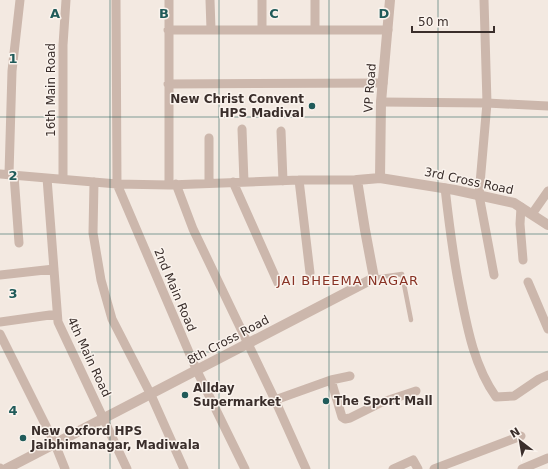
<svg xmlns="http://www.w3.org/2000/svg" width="548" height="469" viewBox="0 0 548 469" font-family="'DejaVu Sans',sans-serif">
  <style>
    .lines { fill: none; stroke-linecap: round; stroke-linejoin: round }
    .service { stroke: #ccb7ac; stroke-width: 4.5 }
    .minor { stroke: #ccb7ac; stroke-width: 9 }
    .tertiary { stroke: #ccb7ac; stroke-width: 10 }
    .grid { fill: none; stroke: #205b5a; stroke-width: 1; stroke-opacity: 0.55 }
    .poi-dot { fill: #205b5a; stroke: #faf3ed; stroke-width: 1.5 }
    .labels { text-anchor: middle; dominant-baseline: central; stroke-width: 3; stroke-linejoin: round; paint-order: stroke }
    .street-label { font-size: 12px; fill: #3a2e2b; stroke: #faf3ed }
    .poi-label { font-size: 12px; font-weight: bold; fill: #3a2e2b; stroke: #faf3ed; text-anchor: start }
    .neighbourhood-label { font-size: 13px; letter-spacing: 1px; fill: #883325; stroke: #faf3ed }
    .grid-label { font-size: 13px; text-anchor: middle; font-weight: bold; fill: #205b5a; stroke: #faf3ed; stroke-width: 3; stroke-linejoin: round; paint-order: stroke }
  </style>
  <rect width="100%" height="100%" fill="#f3e9e1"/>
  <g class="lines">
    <!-- service -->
    <path class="service" d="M374 278 402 274 411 320"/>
    <!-- minor -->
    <path class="minor" d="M116 0 117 184 197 371 245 469
      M169 0V185
      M210 0 211 29
      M262 0V29
      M315 0V30
      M484 0 487 103 479 195 494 275
      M168 30H388
      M168 84 383 83
      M381 102 487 103 548 106
      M242 129 244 182
      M281 131 283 181
      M209 138V183
      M0 174 117 184 169 185 299 180H357
      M9 174 12 71 20 0
      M14 175 19 243
      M47 178 58 322 127 469
      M63 179V45L66 0
      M299 180 310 273
      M94 182 93 233 101 280 112 319 151 395 184 469
      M233 182 278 283
      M176 184 193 229 275 400 306 469
      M445 188C449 223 453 257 460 291 467 327 474 366 496 397L514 396 539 379 548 375
      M521 207 520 224 523 260
      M532 214 548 191
      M0 275 54 269
      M528 282 548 329
      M0 322 57 314
      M0 334 55 444 65 469
      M331 380 342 417 345 419 350 418 380 403 416 391
      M275 400 331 380 350 376
      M0 468V469
      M393 469 413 460 418 469
      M434 469 521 436
      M522 469 548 458"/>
    <!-- tertiary -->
    <path class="tertiary" d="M380 178 381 102 390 0
      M6 469 374 278 365 230 357 180 380 178 455 190 514 203 548 225"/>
  </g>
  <!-- grid -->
  <path class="grid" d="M110 0V469M219 0V469M329 0V469M438 0V469M0 117H548M0 234H548M0 352H548"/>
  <!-- markers -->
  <g class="poi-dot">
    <circle cx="312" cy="106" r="4"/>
    <circle cx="185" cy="395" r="4"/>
    <circle cx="326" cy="401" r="4"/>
    <circle cx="23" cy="438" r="4"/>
  </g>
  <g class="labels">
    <!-- street labels -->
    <g class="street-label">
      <text transform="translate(370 88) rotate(-86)">VP Road</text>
      <text transform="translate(51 90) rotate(-90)">16th Main Road</text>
      <text transform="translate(469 181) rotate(12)">3rd Cross Road</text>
      <text transform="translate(175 290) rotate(67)">2nd Main Road</text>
      <text transform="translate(228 340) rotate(-28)">8th Cross Road</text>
      <text transform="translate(89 357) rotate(65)">4th Main Road</text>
    </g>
    <!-- poi labels -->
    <g class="poi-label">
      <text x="304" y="99" text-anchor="end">New Christ Convent<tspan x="304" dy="14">HPS Madival</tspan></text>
      <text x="193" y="388">Allday<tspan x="193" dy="14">Supermarket</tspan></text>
      <text x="334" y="401">The Sport Mall</text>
      <text x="31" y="431">New Oxford HPS<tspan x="31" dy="14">Jaibhimanagar, Madiwala</tspan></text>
    </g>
    <!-- neighbourhood labels -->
    <g class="neighbourhood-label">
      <text x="348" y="280">JAI BHEEMA NAGAR</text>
    </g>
  </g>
  <g class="grid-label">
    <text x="55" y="18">A</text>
    <text x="164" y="18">B</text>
    <text x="274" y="18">C</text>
    <text x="384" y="18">D</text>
    <text x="13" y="63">1</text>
    <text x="13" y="180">2</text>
    <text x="13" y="298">3</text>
    <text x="13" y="415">4</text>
  </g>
  <!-- north arrow -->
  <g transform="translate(520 441) rotate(329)" stroke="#faf3ed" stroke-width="3" paint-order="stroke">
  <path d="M0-3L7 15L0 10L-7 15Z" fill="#3a2e2b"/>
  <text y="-6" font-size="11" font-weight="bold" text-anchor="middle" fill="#3a2e2b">N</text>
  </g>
  <!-- scale -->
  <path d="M412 26v6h82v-6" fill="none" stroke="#3a2e2b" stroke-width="2"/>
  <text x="418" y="26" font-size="12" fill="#3a2e2b" stroke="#faf3ed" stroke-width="3" paint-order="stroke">50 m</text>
</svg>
